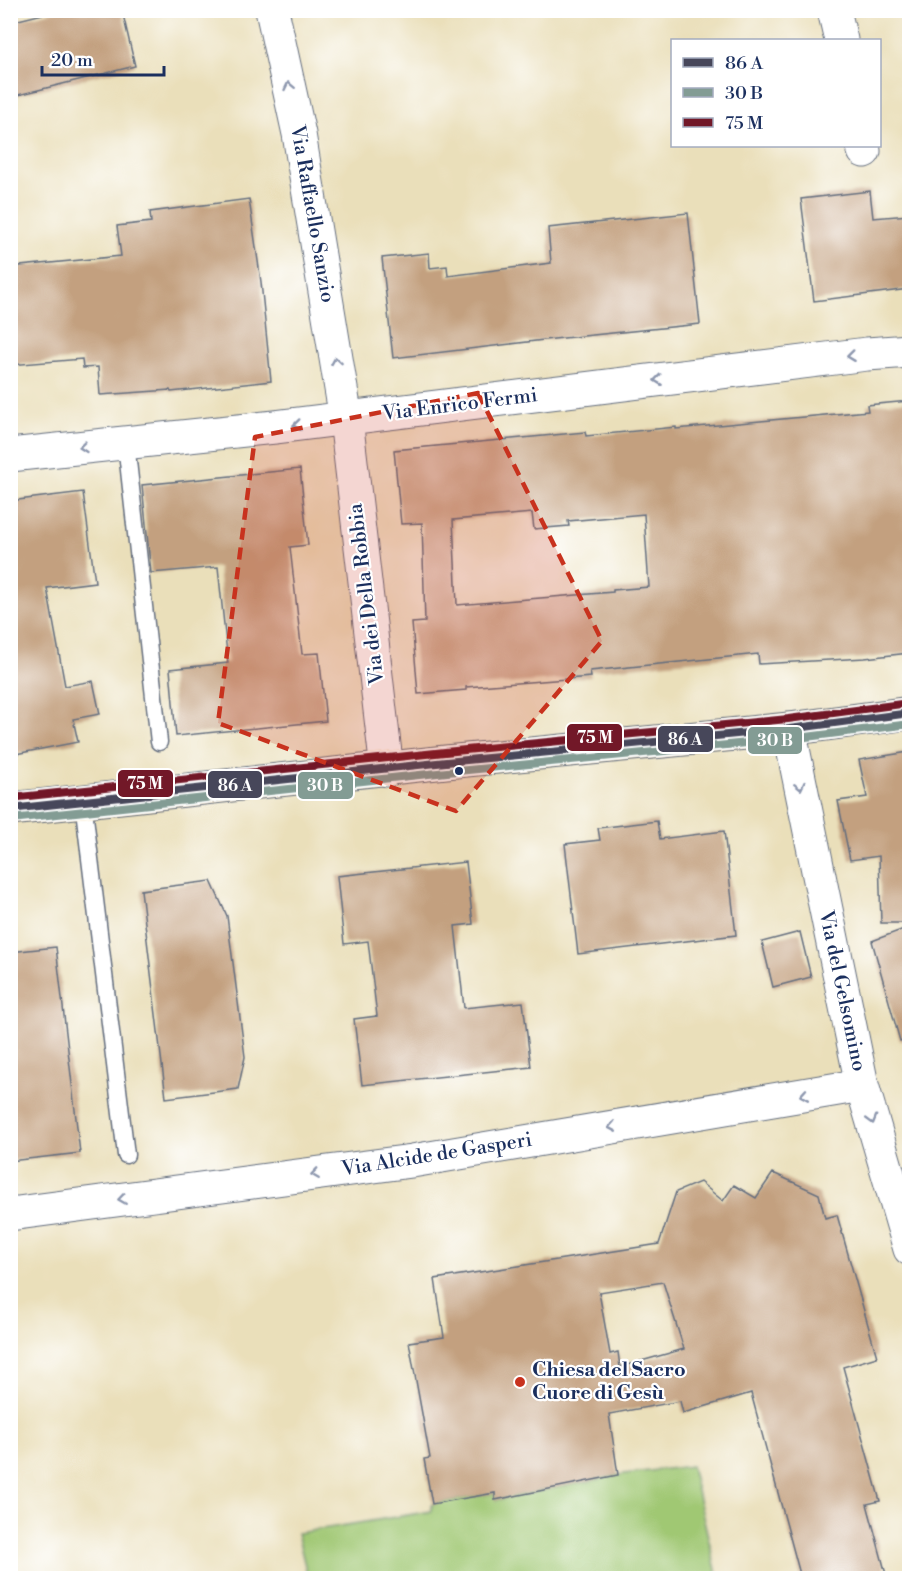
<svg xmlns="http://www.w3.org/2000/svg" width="920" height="1589" viewBox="0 0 920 1589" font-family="'Libre Bodoni',serif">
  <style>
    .garden { fill: #a0c873; stroke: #5e7c68; stroke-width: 1.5 }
    .building { fill: #c3a07f; fill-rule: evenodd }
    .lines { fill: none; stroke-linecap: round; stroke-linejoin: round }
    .lane-casing { stroke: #636d7e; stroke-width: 19 }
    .street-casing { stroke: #636d7e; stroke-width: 35 }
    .secondary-casing { stroke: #636d7e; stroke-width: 35 }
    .lane { stroke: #fff; stroke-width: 16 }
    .street { stroke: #fff; stroke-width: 33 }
    .secondary { stroke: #fae7c3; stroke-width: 33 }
    .bus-1-casing { stroke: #fff; stroke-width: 12 }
    .bus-2-casing { stroke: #fff; stroke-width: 12 }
    .bus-3-casing { stroke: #fff; stroke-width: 12 }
    .bus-1 { stroke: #47475a; stroke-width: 8 }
    .bus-2 { stroke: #839c94; stroke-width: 8 }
    .bus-3 { stroke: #721828; stroke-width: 8 }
    .oneway { stroke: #8d97ae }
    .marked { fill: #c8321e; fill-opacity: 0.2; stroke: #c8321e; stroke-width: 4.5; stroke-dasharray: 12 8; stroke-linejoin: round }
    .bus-dot { fill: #1b2f5e; stroke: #fff; stroke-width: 2 }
    .poi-dot { fill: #c8321e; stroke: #fff; stroke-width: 2 }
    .labels { text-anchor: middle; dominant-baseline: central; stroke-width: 4.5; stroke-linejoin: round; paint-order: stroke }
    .street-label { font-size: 20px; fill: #1b2f5e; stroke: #fff }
    .poi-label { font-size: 20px; font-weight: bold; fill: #1b2f5e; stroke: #fff; text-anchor: start }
    .line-badge { stroke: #fff; stroke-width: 2 }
    .badge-label { font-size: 16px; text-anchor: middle; font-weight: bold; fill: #fff }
  </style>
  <rect width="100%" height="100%" fill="#fff"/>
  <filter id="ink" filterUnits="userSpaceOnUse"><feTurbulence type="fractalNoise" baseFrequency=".0167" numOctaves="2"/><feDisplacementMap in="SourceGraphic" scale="12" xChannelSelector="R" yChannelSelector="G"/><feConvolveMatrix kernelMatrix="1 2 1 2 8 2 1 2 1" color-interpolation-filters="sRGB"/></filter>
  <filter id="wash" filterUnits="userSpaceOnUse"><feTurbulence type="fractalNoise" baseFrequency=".008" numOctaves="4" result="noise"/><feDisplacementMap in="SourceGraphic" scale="24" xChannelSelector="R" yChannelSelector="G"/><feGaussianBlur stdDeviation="1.35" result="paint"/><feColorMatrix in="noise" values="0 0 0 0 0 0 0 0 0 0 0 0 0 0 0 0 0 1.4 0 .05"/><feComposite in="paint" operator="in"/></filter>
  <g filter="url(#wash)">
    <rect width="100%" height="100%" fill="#eadfba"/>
    <!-- garden -->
    <path class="garden" d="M691 1466 718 1578H308L297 1533 432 1511V1504L494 1493 496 1500 624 1474Z"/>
    <g id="blocks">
      <!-- building -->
      <path class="building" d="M59 10H122L135 66 10 97V22Z
        M870 191 873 218 909 215V289L814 301 801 199Z
        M249 199 261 282 271 381 171 392 170 390 100 395 98 367 83 368 82 359 10 365V267L121 256 117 226 151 222 150 212Z
        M688 213 700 324 544 340 393 358 382 258 429 253 430 268 447 266 448 276 551 263 548 228Z
        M909 401V653L865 658 759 664 758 654 590 671 591 677 466 687V690L418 694 412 623 425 622 422 523 401 524 394 450 585 432 586 436 676 427V429L868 411 867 405ZM532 513 534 529 569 526 568 521 644 514 649 587 613 590V592L457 605 453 520Z
        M300 469 308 545 290 547 302 654 319 653 326 721 176 736 170 669 228 663 218 567 151 573 142 485Z
        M83 492 95 582 47 588 65 686 93 681 100 714 73 719 78 742 10 755V501Z
        M909 752V923H881L879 856 850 860 838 801 867 797 859 760Z
        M657 821 660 839 724 831 736 935 578 954 565 844 600 840 598 828Z
        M466 862 473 924 455 926 464 1008 523 1002 531 1067 362 1085 354 1019 377 1016 368 941 344 944 337 876Z
        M211 881 227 916 245 1057 238 1089 166 1098 141 890Z
        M909 927V1040L900 1041 872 941Z
        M800 932 811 977 773 987 762 942Z
        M56 947 80 1153 10 1161V952Z
        M773 1173 819 1194 825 1218 837 1215 877 1357 843 1367 880 1501 867 1504 887 1578H801L751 1393 683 1413 680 1401 609 1414 618 1475 495 1500V1493L432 1504 424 1459 430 1458 409 1342 444 1337 435 1279 659 1244 676 1192 700 1182 723 1201 734 1185 756 1198ZM663 1282 684 1349 620 1367 618 1352 610 1354 599 1292Z"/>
    </g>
  </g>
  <g filter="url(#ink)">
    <use href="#blocks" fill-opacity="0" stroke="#636d7e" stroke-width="1.5"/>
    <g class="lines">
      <defs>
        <path id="lane" d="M126 443 159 742
          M83 801 126 1155"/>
        <path id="street" d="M272 10 299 134 346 419 387 770
          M834 10 841 40
          M863 146 864 151
          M10 455 275 427 867 354 910 351
          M789 729 862 1085 910 1249
          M10 1214 412 1161 862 1085"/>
        <path id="secondary" d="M10 809 446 762 789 729 910 713"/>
      </defs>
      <!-- lane casing -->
      <use href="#lane" class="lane-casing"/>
      <!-- street casing -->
      <use href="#street" class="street-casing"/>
      <!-- secondary casing -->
      <use href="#secondary" class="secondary-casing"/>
      <!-- lane -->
      <use href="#lane" class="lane"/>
      <!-- street -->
      <use href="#street" class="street"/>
      <!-- secondary -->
      <use href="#secondary" class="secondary"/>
      <defs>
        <path id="bus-1" d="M10 809 446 762 789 729 910 713"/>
        <path id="bus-2" d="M11 819 447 772 790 739 910 724"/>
        <path id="bus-3" d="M10 798 445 752 788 719 909 703"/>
      </defs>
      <!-- bus-1 casing -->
      <use href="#bus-1" class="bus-1-casing"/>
      <!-- bus-2 casing -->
      <use href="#bus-2" class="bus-2-casing"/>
      <!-- bus-3 casing -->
      <use href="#bus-3" class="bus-3-casing"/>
      <!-- bus-1 -->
      <use href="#bus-1" class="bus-1"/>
      <!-- bus-2 -->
      <use href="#bus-2" class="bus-2"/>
      <!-- bus-3 -->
      <use href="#bus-3" class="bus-3"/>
    </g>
    <!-- one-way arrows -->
    <defs><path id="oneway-chevron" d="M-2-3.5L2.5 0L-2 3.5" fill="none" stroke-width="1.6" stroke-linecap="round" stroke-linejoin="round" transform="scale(1.5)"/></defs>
    <g class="oneway">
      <use href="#oneway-chevron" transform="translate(289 86) rotate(-102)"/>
      <use href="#oneway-chevron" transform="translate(851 356) rotate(173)"/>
      <use href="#oneway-chevron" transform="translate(336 361) rotate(-99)"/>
      <use href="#oneway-chevron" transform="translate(658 380) rotate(173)"/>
      <use href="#oneway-chevron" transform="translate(297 425) rotate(173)"/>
      <use href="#oneway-chevron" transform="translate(83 447) rotate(174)"/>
      <use href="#oneway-chevron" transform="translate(800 786) rotate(78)"/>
      <use href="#oneway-chevron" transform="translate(804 1095) rotate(170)"/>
      <use href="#oneway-chevron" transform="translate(872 1120) rotate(74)"/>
      <use href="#oneway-chevron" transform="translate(612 1127) rotate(170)"/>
      <use href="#oneway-chevron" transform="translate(315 1174) rotate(172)"/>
      <use href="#oneway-chevron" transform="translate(122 1199) rotate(172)"/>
    </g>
  </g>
  <!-- marked area -->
  <path class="marked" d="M478 393 602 641 456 811 218 723 255 437Z"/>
  <!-- markers -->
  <circle class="bus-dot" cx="459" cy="771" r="5"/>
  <circle class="poi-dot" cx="520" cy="1382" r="6"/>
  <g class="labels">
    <!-- street labels -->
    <g class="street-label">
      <text transform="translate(312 214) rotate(80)">Via Raffaello Sanzio</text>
      <text transform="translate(460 405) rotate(-7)">Via Enrico Fermi</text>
      <text transform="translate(367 594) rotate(-97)">Via dei Della Robbia</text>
      <text transform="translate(842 991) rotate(78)">Via del Gelsomino</text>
      <text transform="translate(437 1155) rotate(-9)">Via Alcide de Gasperi</text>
    </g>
    <!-- poi labels -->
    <g class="poi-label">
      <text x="532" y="1370">Chiesa del Sacro<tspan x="532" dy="23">Cuore di Gesù</tspan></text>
    </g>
  </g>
  <g class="line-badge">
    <rect x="566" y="723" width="57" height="29" rx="6" fill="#721828"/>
    <rect x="657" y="725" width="57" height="28" rx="6" fill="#47475a"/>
    <rect x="747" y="726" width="56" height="29" rx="6" fill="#839c94"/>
    <rect x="117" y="769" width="57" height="29" rx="6" fill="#721828"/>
    <rect x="207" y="770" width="56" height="29" rx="6" fill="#47475a"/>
    <rect x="297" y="771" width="57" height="29" rx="6" fill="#839c94"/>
  </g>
  <g class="badge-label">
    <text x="595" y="743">75 M</text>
    <text x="685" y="745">86 A</text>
    <text x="775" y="746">30 B</text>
    <text x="145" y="789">75 M</text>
    <text x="235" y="791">86 A</text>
    <text x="325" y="791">30 B</text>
  </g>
  <!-- margin -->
  <rect width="920" height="1589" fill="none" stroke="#fff" stroke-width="36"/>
  <!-- legend -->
  <rect x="671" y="39" width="210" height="108" fill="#ffffff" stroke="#a4acbf" stroke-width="1.5"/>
  <rect x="683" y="58" width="30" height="9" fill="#47475a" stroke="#a4acbf" stroke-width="1.5"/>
  <text x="725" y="69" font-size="18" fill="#1b2f5e">86 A</text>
  <rect x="683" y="88" width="30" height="9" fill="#839c94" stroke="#a4acbf" stroke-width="1.5"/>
  <text x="725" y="99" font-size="18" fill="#1b2f5e">30 B</text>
  <rect x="683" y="118" width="30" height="9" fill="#721828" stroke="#a4acbf" stroke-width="1.5"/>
  <text x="725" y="129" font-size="18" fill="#1b2f5e">75 M</text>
  <!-- scale -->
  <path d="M42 66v9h122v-9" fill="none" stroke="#1b2f5e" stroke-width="3"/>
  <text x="51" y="66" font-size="18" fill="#1b2f5e" stroke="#ffffff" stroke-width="4.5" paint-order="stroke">20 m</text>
</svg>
